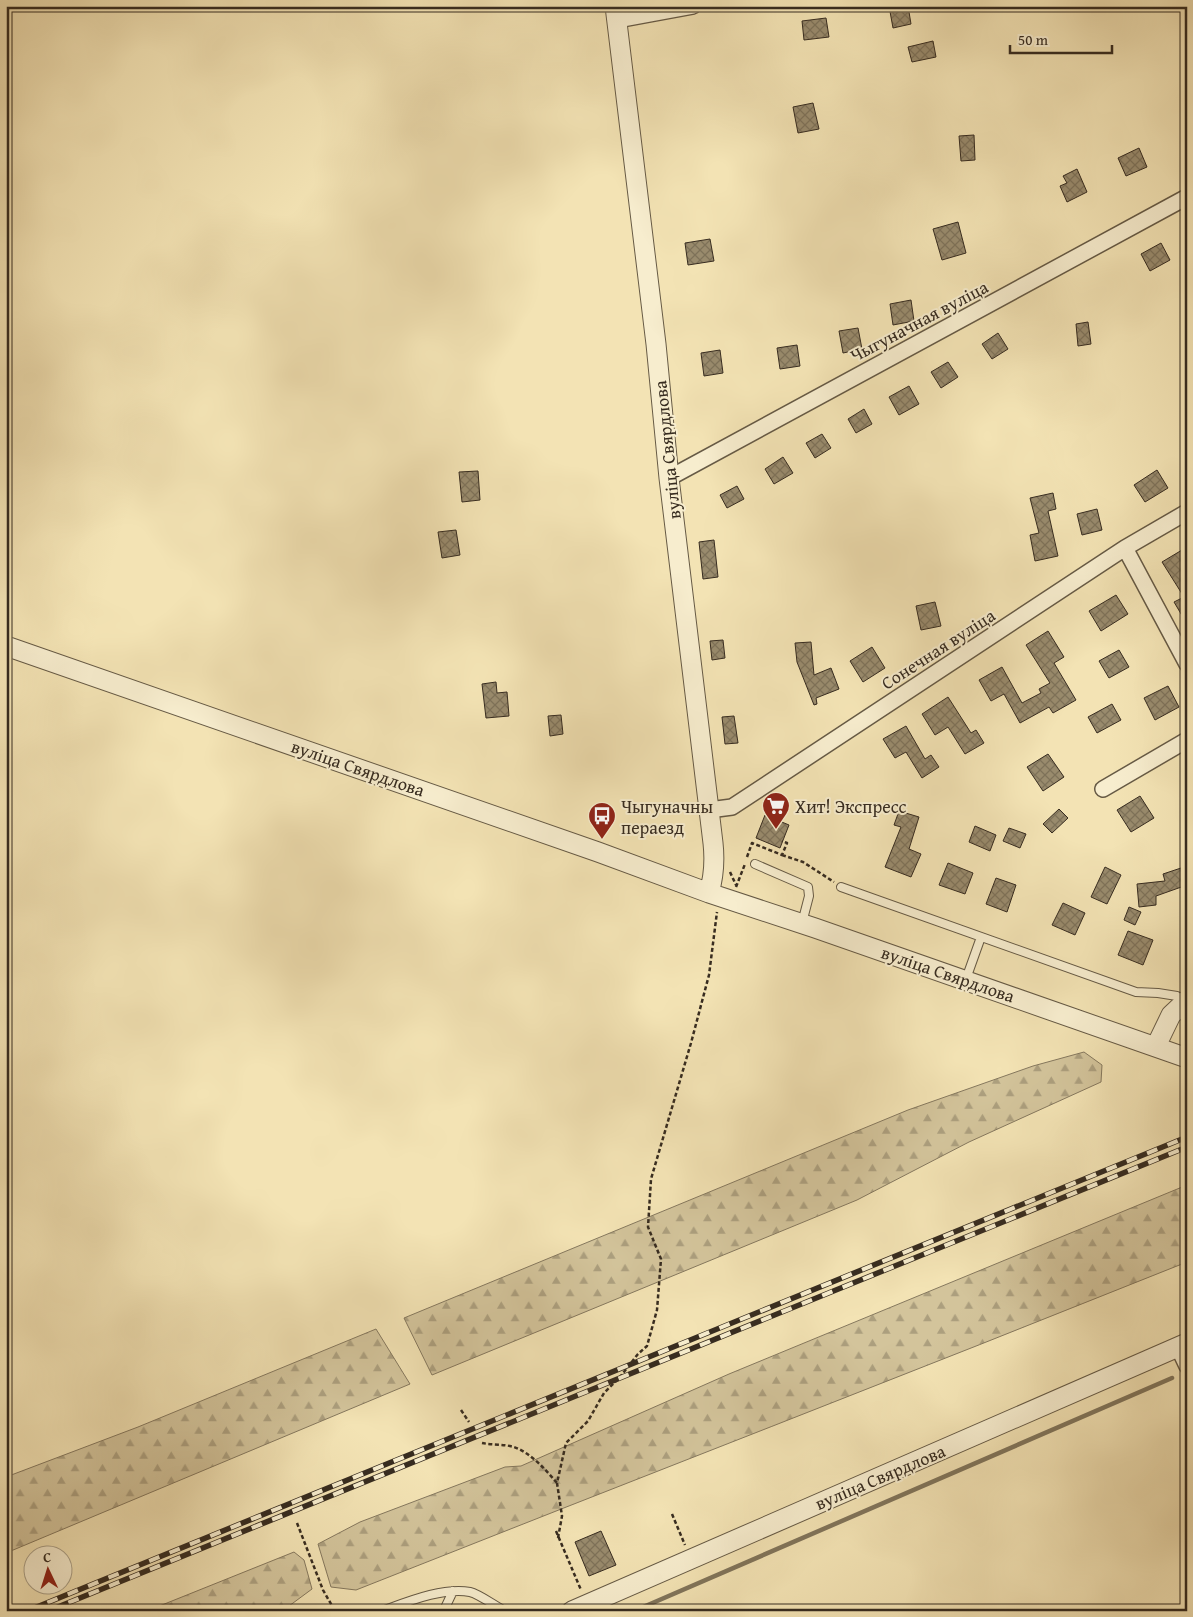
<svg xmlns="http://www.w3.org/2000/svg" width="1193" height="1617" viewBox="0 0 1193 1617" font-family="'Gentium Book Plus',serif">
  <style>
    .forest { fill: url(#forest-firs); stroke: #85785e }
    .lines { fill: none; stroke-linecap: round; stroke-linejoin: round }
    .stream { stroke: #81755b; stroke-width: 4.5 }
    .building { fill: url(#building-cross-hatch); stroke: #372c20 }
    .service-casing { stroke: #665a45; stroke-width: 10 }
    .minor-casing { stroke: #665a45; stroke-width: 18 }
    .tertiary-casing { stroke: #665a45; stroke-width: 21 }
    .path { stroke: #372c20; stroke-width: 2.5; stroke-dasharray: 4 2.5; stroke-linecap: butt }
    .service { stroke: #f7edce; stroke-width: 8 }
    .minor { stroke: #f7edce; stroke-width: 15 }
    .tertiary { stroke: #f7edce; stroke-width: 19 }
    .rail-casing { stroke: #372c20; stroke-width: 5.5 }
    .rail { stroke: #f7edce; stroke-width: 4; stroke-dasharray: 11; stroke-linecap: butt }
    .labels { text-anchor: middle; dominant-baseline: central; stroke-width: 4; stroke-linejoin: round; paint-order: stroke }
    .street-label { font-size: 18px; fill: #372c20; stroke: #f7edce }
    .poi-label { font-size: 18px; fill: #372c20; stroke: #f7edce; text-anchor: start }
  </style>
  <defs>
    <pattern id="forest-firs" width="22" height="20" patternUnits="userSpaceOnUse" patternTransform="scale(1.25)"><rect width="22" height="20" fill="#d3c49b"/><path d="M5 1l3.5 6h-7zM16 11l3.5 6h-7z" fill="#ac9f7e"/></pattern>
    <pattern id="building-cross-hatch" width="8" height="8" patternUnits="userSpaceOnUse" patternTransform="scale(1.25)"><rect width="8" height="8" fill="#998b6d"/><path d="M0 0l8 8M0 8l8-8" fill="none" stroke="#7e7259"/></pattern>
  </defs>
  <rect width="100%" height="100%" fill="#f3e3b4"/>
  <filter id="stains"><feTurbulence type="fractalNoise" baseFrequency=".004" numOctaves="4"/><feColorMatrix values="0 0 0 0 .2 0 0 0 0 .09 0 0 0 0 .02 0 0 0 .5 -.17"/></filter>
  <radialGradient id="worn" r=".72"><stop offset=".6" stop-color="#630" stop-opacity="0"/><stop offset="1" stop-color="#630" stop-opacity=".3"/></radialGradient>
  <!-- forest -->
  <path class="forest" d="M1084 1052 1102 1065 1101 1082 969 1142 857 1200 432 1375 404 1318 908 1110 1033 1066Z
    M1187 1185V1262C911 1373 633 1480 356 1590L331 1587 318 1544 360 1522 505 1467 521 1466 729 1374Z
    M376 1329 410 1384 6 1553V1477L138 1427Z
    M294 1552 304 1560 312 1589 289 1606 275 1611H147Z"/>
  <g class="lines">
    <!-- stream -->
    <path class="stream" d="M634 1611 1172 1378"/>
  </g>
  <!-- building -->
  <path class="building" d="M889 6H908L911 24 893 28Z
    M826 18 829 37 804 40 802 21Z
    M933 41 936 57 912 62 908 47Z
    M813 103 819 129 798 133 793 107Z
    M974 135 975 160 961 161 959 136Z
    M1139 148 1147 167 1126 176 1118 158Z
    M1077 169 1087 192 1067 202 1060 186 1067 183 1063 176Z
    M958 222 966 253 942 260 933 229Z
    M710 239 714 261 688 265 685 243Z
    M1161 243 1170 260 1150 271 1141 254Z
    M911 300 914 321 893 325 890 304Z
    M1088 322 1091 344 1078 346 1076 324Z
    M858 328 862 349 843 353 839 331Z
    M998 333 1008 349 992 359 982 344Z
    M797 345 800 366 780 369 777 348Z
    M720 350 723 373 704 376 701 353Z
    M948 362 958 377 941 388 931 372Z
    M909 386 919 404 899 415 889 397Z
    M864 409 872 424 856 433 848 419Z
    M822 434 831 448 815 458 806 443Z
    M783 457 793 473 774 484 765 469Z
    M1157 470 1168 488 1145 502 1134 485Z
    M478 471 480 500 462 502 459 472Z
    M737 486 744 499 727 508 720 495Z
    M1053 493 1056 509 1048 511 1058 556 1035 561 1030 535 1039 533 1030 498Z
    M1097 509 1102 530 1082 535 1077 514Z
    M456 530 460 555 442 558 438 532Z
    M714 540 718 577 703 579 699 542Z
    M1187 547V624L1174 602 1184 597 1162 562Z
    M1116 595 1128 614 1101 631 1089 611Z
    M935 602 941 626 921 630 916 606Z
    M1048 631 1064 657 1054 663 1076 700 1053 713 1049 707 1020 723 1004 694 991 701 979 680 1002 667 1022 703 1041 693 1039 689 1050 683 1026 645Z
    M723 640 725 658 712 660 710 641Z
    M811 642 814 675 831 668 839 689 816 698 817 704 814 705 797 662 795 643Z
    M872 647 885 668 863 682 850 661Z
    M1119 650 1129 667 1109 678 1099 661Z
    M496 682 497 693 507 692 509 716 486 718 482 684Z
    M1168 686 1179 707 1155 720 1144 698Z
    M948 697 971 733 976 730 984 743 965 754 948 727 935 735 922 714Z
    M1112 704 1121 720 1097 733 1088 717Z
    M561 715 563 734 550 736 548 716Z
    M734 716 738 743 725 744 722 717Z
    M906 726 925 759 931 755 939 767 922 778 906 752 895 758 883 739Z
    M1048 754 1064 777 1043 791 1027 767Z
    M1140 796 1154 818 1131 832 1117 810Z
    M1059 809 1068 818 1052 833 1043 824Z
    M899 811 919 817 909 849 921 854 911 877 885 867 901 827 894 825Z
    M765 815 789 825 780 848 756 838Z
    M975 826 996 835 990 851 969 842Z
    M1009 828 1026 834 1020 848 1003 841Z
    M948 863 973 873 965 894 939 885Z
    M1187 866V885L1156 896V905L1139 907 1137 884 1165 881 1163 874Z
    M1105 867 1121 875 1107 904 1091 897Z
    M996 878 1016 885 1007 912 986 904Z
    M1063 903 1085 913 1075 935 1052 925Z
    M1129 907 1141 912 1135 925 1124 920Z
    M1128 931 1153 940 1143 965 1118 955Z
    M601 1531 616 1565 589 1576 575 1542Z"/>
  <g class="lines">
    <defs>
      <path id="service" d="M755 864 808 887 809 896 802 923
        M841 887 1136 992 1158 993 1177 996 1183 1003
        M966 979 981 937
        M382 1611C407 1602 443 1587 470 1592 479 1594 495 1606 505 1611
        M442 1611 445 1608 453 1591"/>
      <path id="minor" d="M617 20 693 6
        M669 478 1187 197
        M1125 548 1187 664
        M1103 789 1187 740
        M709 810 732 807 1125 548 1187 512
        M1178 1347 1187 1366"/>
      <path id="tertiary" d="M615 6 656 344 669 478 713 843C715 861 714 876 709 893
        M6 646 598 852 709 893 815 928 1187 1058
        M1156 1046 1171 1015 1187 1000
        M572 1611 1187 1343"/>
    </defs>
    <!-- service casing -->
    <use href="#service" class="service-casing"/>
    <!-- minor casing -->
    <use href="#minor" class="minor-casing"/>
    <!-- tertiary casing -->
    <use href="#tertiary" class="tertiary-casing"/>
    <!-- path -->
    <path class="path" d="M782 855 803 862 834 882
      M747 857 752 843 782 855 787 843 782 841
      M730 872 736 885
      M736 887 745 864
      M461 1410 469 1422
      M482 1443C492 1445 504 1444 514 1447 531 1453 546 1470 557 1483
      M672 1514 685 1545
      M297 1523 323 1590 335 1611
      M556 1531 581 1590
      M558 1538 562 1516 557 1483 566 1443 588 1421 604 1393 620 1377 638 1354 647 1346 657 1310 661 1259 648 1227 651 1179 691 1043 709 975 717 912"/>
    <!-- service -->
    <use href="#service" class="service"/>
    <!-- minor -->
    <use href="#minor" class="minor"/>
    <!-- tertiary -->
    <use href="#tertiary" class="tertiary"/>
    <defs>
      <path id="rail" d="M27 1611 1187 1137
        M48 1611 1187 1147"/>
    </defs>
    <!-- rail casing -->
    <use href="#rail" class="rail-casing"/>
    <!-- rail -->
    <use href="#rail" class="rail"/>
  </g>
  <!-- icons -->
  <defs>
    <symbol id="supermarket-pin" viewBox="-11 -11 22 30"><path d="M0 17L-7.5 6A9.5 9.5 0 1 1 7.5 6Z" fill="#8f2418" stroke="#f7edce"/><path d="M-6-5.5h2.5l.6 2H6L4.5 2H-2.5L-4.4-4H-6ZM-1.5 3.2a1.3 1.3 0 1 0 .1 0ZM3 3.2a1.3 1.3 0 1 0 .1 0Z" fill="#fff"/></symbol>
    <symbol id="bus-pin" viewBox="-11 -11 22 30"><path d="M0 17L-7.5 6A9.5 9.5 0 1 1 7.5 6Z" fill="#8f2418" stroke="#f7edce"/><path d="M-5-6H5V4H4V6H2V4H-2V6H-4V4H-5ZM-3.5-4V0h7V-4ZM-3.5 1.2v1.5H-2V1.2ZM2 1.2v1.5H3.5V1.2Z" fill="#fff"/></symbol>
  </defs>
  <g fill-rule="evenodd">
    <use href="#supermarket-pin" x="760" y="790" width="32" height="43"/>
    <use href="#bus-pin" x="586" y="800" width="32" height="43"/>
  </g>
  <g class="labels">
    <!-- street labels -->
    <g class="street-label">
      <text transform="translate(919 321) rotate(-28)">Чыгуначная вуліца</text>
      <text transform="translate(667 450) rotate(-96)">вуліца Свярдлова</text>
      <text transform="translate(938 649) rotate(-33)">Сонечная вуліца</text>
      <text transform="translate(358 768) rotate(19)">вуліца Свярдлова</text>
      <text transform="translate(948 974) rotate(19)">вуліца Свярдлова</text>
      <text transform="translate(880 1477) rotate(-23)">вуліца Свярдлова</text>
    </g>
    <!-- poi labels -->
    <g class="poi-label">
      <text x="621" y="806">Чыгуначны<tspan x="621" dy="21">пераезд</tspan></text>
      <text x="795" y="806">Хит! Экспресс</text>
    </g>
  </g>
  <!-- margin -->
  <rect width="1193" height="1617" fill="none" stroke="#f3e3b4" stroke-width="25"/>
  <rect x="8" y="8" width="1178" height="1602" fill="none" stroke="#372c20" stroke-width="2.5"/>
  <rect x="12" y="12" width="1168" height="1592" fill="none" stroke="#372c20"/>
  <!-- north arrow -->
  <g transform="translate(48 1570) rotate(356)"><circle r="24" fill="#f7edce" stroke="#aaa088"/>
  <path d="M0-4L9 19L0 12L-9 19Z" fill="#8f2418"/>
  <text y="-8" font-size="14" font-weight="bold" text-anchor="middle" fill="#372c20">С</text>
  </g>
  <!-- scale -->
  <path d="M1010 45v8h102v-8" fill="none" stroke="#372c20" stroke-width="2.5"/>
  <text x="1018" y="45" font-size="15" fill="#372c20" stroke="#f7edce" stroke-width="4" paint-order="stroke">50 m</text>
  <rect width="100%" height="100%" filter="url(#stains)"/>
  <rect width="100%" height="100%" fill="url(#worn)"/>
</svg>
